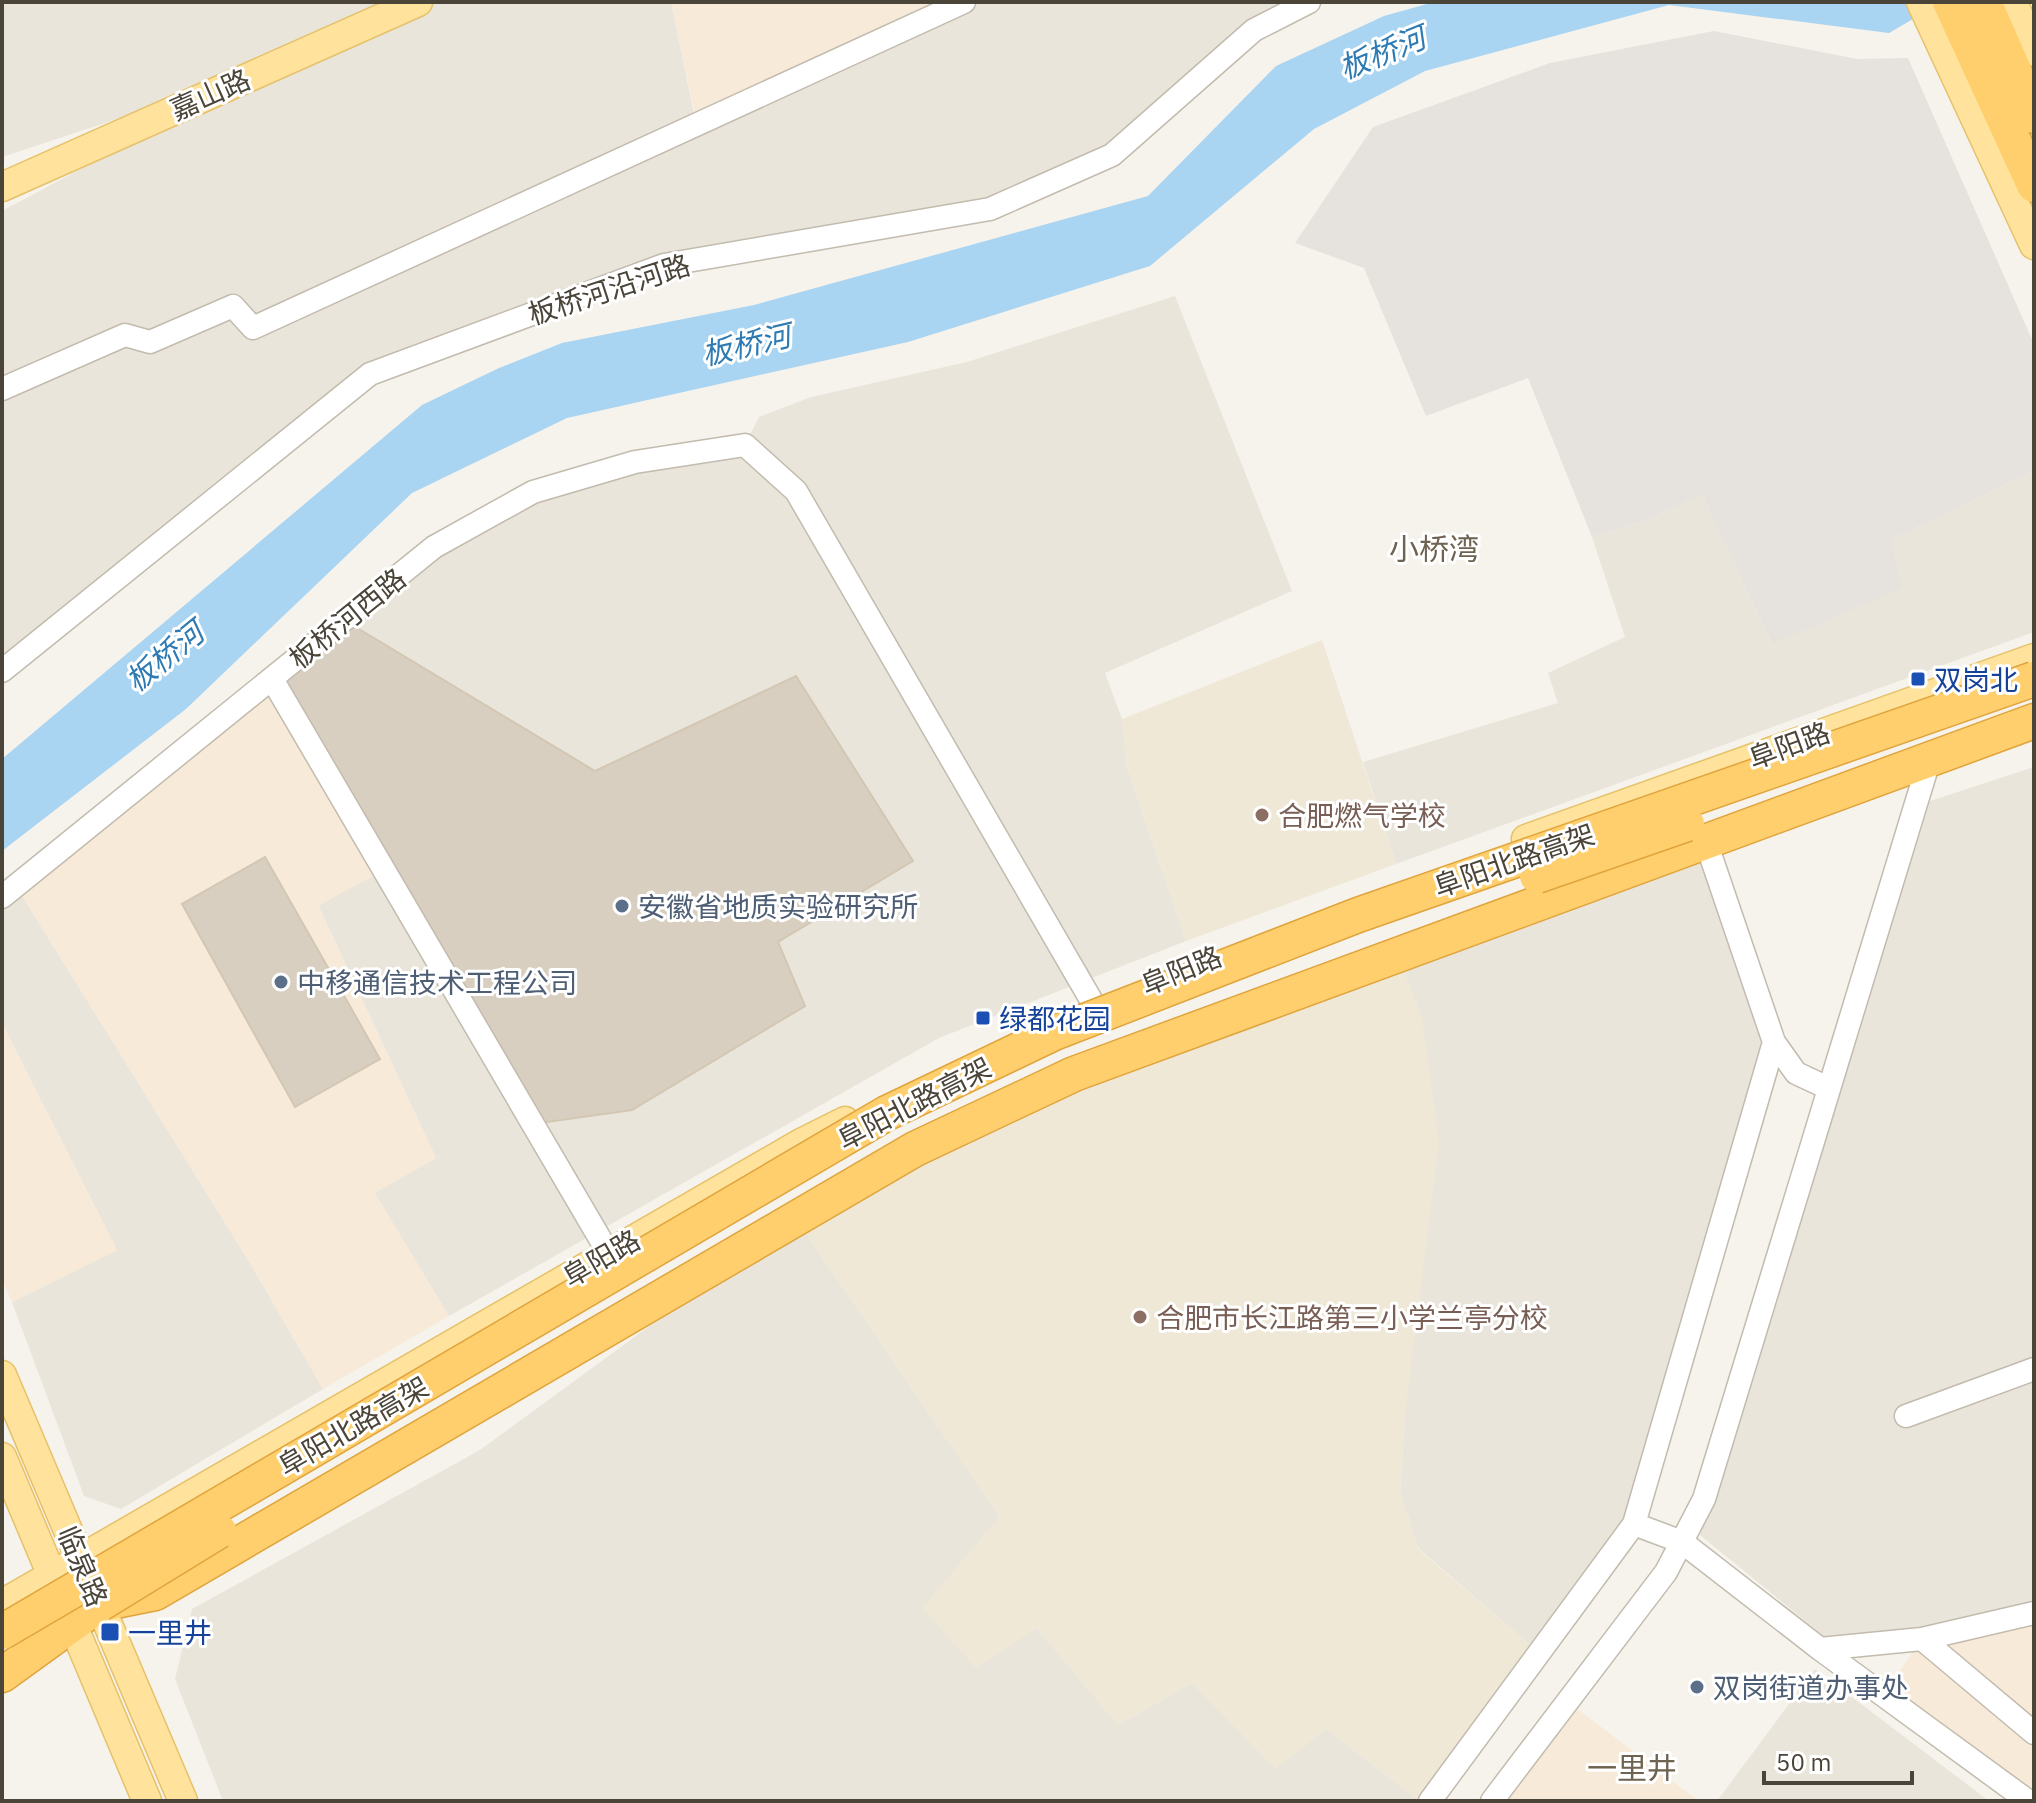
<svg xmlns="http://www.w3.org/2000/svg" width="2036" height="1803" viewBox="0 0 2036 1803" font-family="'IBM Plex Sans','Noto Sans SC',sans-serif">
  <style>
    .residential { fill: #eae5da }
    .commercial { fill: #f7ead8 }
    .industrial { fill: #e6e2dd }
    .education { fill: #efe8d6 }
    .water { fill: #a9d4f2 }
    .building { fill: #d8cfc1; stroke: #d3c7b4; stroke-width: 2 }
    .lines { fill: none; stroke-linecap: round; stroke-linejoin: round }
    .minor-casing { stroke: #c2bbae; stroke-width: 25 }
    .major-casing { stroke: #e6c16a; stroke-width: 31 }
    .highway-casing { stroke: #e0a43c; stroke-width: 37 }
    .minor { stroke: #fff; stroke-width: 22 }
    .major { stroke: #ffe39c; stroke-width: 28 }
    .highway { stroke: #ffcf6e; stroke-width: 34 }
    .highway-bridge-casing { stroke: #e0a43c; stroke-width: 37; stroke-linecap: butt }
    .highway-bridge { stroke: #ffcf6e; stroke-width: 34 }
    .transit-dot { fill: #1a4fb4; stroke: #fff; stroke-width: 3 }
    .education-dot { fill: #8d6e63; stroke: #fff; stroke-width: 3 }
    .service-dot { fill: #5c6f8a; stroke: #fff; stroke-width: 3 }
    .labels { text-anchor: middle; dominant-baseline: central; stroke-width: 6; stroke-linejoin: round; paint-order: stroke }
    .street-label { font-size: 28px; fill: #4b4439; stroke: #fff }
    .transit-label { font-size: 28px; fill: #164399; stroke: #fff; text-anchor: start }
    .education-label { font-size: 28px; fill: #785e54; stroke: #fff; text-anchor: start }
    .service-label { font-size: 28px; fill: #4e5e75; stroke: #fff; text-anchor: start }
    .water-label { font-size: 30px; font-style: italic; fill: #2e7ab2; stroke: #fff }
    .neighbourhood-label { font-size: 30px; fill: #6e6250; stroke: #fff }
  </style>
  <rect width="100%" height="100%" fill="#f6f3ec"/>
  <!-- residential -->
  <path class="residential" d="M2 2H671L696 124 964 2H1309L1254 30 1112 155 990 209 664 265 370 374 2 671V211L266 70 2 157Z
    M1175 296 1292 591 1105 673 1122 719 1127 766 1186 941 939 1038 449 1316 374 1193 436 1158 318 905 384 870 632 1110 805 1006 778 942 913 861 796 677 595 771 344 620 533 492 745 445 759 417 811 397 967 362Z
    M2034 471V632L1396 864 1363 762 1558 703 1548 673 1625 637 1592 537 1649 519 1702 495 1772 644 1891 540Z
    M2034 767V1613L1831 1642 1700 1535 1930 801Z
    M1706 842 1774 1042 1634 1524 1539 1653 1418 1548 1400 1492 1405 1415 1398 955Z
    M21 894 253 1268 323 1389 121 1509 84 1496 12 1302 117 1250 2 1023V909Z
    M796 1219 1000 1517 923 1608 976 1667 1037 1628 1118 1725 1192 1683 1276 1768 1326 1729 1420 1801H223L175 1679 192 1609 480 1450Z
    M1815 1669 1989 1801H1717Z"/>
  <!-- commercial -->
  <path class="commercial" d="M671 2H964L697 125Z
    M272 679 384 870 318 906 436 1158 375 1193 449 1316 323 1389 253 1268 21 894Z
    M2 1023 117 1250 12 1302 2 1279Z
    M2034 1613V1796L1887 1689 1922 1639Z
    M1576 1708 1699 1801H1506Z"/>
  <!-- industrial -->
  <path class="industrial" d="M1714 31 1857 59 1908 58 2034 344V471L1891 540 1901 588 1772 644 1702 495 1649 519 1592 537 1528 378 1426 416 1364 268 1295 243 1373 127 1550 63Z"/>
  <!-- education -->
  <path class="education" d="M1322 640 1396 864 1186 941 1127 766 1122 719Z
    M1398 955 1422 1018 1439 1141 1405 1415 1400 1492 1418 1549 1539 1653 1420 1801 1326 1729 1276 1768 1192 1683 1118 1725 1037 1628 976 1668 922 1608 1000 1517 796 1219 915 1149Z"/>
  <!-- water -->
  <path class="water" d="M1434 2H1942L1889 33 1669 5 1425 71 1314 129 1150 266 908 342 567 418 412 493 186 709 2 851V759L422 405 499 368 562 343 754 305 1148 196 1276 66 1384 16Z"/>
  <!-- building -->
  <path class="building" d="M344 620 595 771 796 676 913 861 778 942 805 1006 632 1110 533 1124 272 679Z
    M265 857 380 1059 295 1107 182 904Z"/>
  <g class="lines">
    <defs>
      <path id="minor" d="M2 389 125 335 150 342 233 306 253 328 964 2
        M2 671 370 374 664 265 990 209 1112 155 1254 30 1309 2
        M272 679 609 1254
        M2 897 434 547 533 492 635 462 745 445 796 491 1094 1005
        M1774 1042 1796 1073 1828 1088
        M1906 1416 2034 1369
        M1634 1524 1682 1542 1820 1649 1922 1639 2034 1613
        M1922 1639 2034 1733
        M1820 1649 2028 1801
        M1430 1801 1634 1524 1774 1042 1706 842
        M1492 1801 1666 1572 1704 1499 1929 761"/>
      <path id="major" d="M1921 2 2034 245
        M2013 2 2034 52
        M2 187 418 2
        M1526 839 2034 658
        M2 1375 183 1801
        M2 1457 147 1801
        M2 1604 803 1142 845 1121"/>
      <path id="highway" d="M1950 2 2034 185
        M1984 2 2034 116
        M2 1675 100 1604 155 1593 915 1149 1074 1074 2034 721"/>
    </defs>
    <!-- minor casing -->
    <use href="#minor" class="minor-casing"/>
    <!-- major casing -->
    <use href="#major" class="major-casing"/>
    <!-- highway casing -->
    <use href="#highway" class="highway-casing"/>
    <!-- minor -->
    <use href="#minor" class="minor"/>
    <!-- major -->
    <use href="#major" class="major"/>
    <!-- highway -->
    <use href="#highway" class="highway"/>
    <defs>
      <path id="highway-bridge" d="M1537 876 1687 824
        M100 1604 219 1531
        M2 1632 887 1113 1054 1033 1358 915 2034 679"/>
    </defs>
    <!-- highway-bridge casing -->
    <use href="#highway-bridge" class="highway-bridge-casing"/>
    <!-- highway-bridge -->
    <use href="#highway-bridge" class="highway-bridge"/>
  </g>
  <!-- markers -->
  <g class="transit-dot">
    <rect x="1910" y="671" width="16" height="16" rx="4"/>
    <rect x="975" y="1010" width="16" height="16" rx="4"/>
    <rect x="100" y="1622" width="20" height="20" rx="4"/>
  </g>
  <g class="education-dot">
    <circle cx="1262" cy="815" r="8"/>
    <circle cx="1140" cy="1317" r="8"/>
  </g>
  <g class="service-dot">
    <circle cx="622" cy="906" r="8"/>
    <circle cx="281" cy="982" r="8"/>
    <circle cx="1697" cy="1687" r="8"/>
  </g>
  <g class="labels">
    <!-- street labels -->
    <g class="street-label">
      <text transform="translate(210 94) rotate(-24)">嘉山路</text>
      <text transform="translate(609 289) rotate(-18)">板桥河沿河路</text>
      <text transform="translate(347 618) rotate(-39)">板桥河西路</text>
      <text transform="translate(1789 745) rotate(-20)">阜阳路</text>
      <text transform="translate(1514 860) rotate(-19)">阜阳北路高架</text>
      <text transform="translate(1181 970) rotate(-22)">阜阳路</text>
      <text transform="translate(914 1103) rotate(-27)">阜阳北路高架</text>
      <text transform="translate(601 1258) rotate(-30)">阜阳路</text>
      <text transform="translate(353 1426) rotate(-30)">阜阳北路高架</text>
      <text transform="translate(83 1566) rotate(67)">临泉路</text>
    </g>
    <!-- transit labels -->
    <g class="transit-label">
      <text x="1934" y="679">双岗北</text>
      <text x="999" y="1018">绿都花园</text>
      <text x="128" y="1632">一里井</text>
    </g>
    <!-- education labels -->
    <g class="education-label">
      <text x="1278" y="815">合肥燃气学校</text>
      <text x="1156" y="1317">合肥市长江路第三小学兰亭分校</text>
    </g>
    <!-- service labels -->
    <g class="service-label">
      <text x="638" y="906">安徽省地质实验研究所</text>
      <text x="297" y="982">中移通信技术工程公司</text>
      <text x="1713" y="1687">双岗街道办事处</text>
    </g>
    <!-- water labels -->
    <g class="water-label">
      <text transform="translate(1382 52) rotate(-22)">板桥河</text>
      <text transform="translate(746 344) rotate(-13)">板桥河</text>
      <text transform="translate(164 656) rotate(-39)">板桥河</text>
    </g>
    <!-- neighbourhood labels -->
    <g class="neighbourhood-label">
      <text x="1434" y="548">小桥湾</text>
      <text x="1632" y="1767">一里井</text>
    </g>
  </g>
  <!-- border -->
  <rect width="2036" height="1803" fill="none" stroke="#4b4439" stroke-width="8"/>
  <!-- scale -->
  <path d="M1764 1771v12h148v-12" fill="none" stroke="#4b4439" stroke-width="4"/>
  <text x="1776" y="1771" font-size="24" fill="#4b4439" stroke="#ffffff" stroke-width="6" paint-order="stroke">50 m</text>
</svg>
